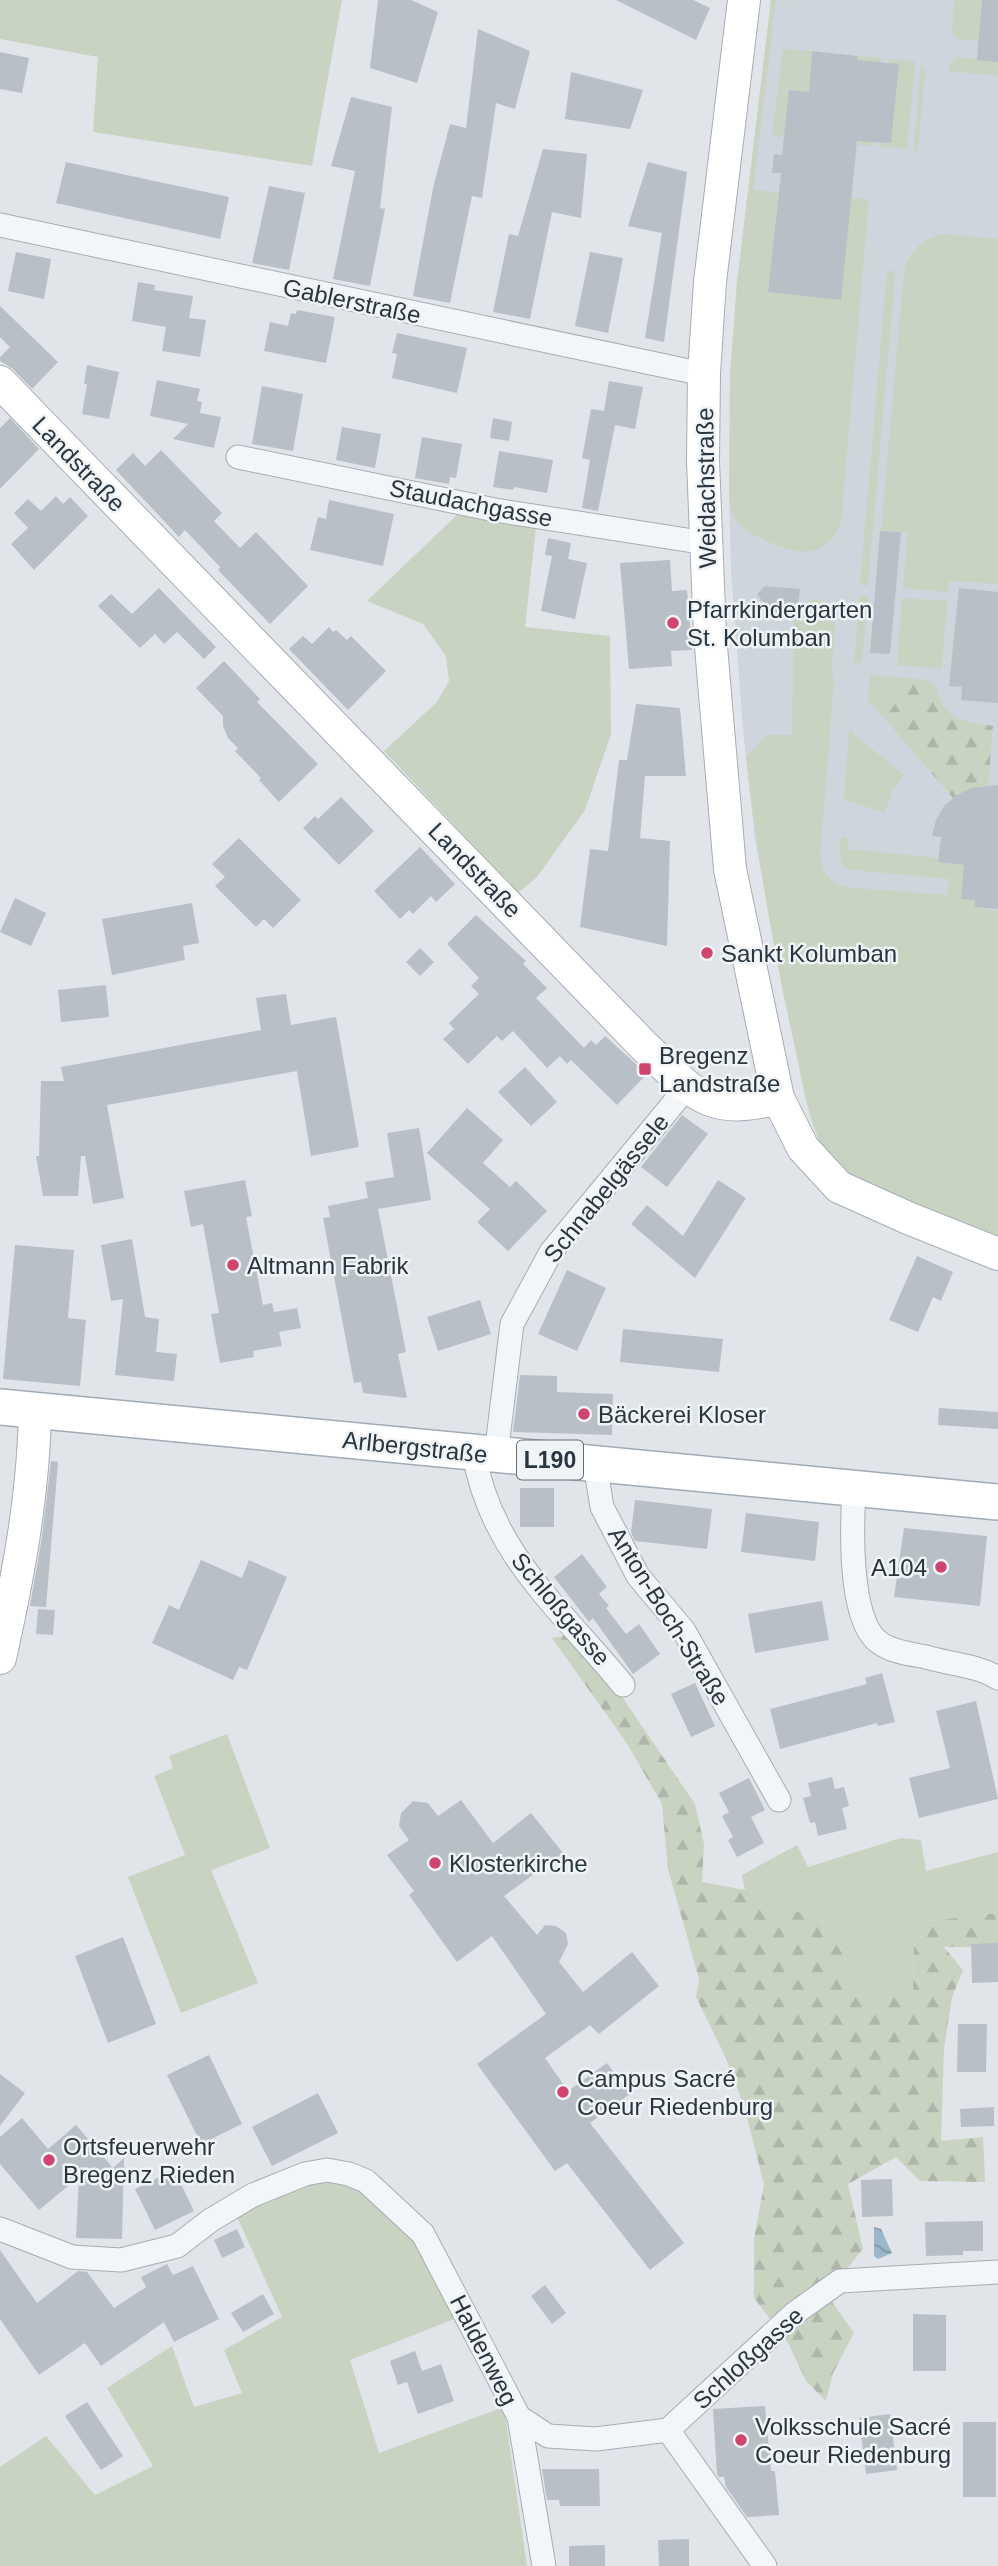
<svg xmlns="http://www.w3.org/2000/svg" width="998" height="2566" viewBox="0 0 998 2566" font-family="Helvetica,sans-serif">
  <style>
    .built { fill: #cfd5dc }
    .green { fill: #c9d3c2 }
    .forest { fill: url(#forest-firs) }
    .water { fill: url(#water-waves) }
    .building { fill: #b8bfc6 }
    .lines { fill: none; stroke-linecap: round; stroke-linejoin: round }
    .street-casing { stroke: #a6adb4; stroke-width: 25 }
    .secondary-casing { stroke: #a6adb4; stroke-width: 34 }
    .primary-casing { stroke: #a0abb5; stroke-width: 38 }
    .street { stroke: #f3f6f8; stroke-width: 23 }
    .secondary { stroke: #fff; stroke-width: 32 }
    .primary { stroke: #fff; stroke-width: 35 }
    .poi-dot { fill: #cf456d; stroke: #f0f4f7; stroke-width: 2.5 }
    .labels { text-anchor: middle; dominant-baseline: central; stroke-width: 5; stroke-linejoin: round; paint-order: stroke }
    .shield { fill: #f0f4f7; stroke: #656e78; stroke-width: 2 }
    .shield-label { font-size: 23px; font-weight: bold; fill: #293541 }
    .street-label { font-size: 24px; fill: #293541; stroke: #f0f4f7 }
    .poi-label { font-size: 24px; fill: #293541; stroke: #f0f4f7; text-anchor: start }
  </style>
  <defs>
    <pattern id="forest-firs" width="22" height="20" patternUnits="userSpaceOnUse" patternTransform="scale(1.75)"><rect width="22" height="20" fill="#c9d3c2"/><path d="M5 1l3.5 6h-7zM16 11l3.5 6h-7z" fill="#adb6a8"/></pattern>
    <pattern id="water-waves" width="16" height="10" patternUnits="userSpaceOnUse" patternTransform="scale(1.75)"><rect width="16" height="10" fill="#9bb8ca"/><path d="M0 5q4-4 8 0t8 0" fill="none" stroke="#7e96a6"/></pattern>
  </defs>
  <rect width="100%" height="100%" fill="#e1e5ea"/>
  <!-- built -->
  <path class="built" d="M771 0H998V1021L785 1003 755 839 743 729 731 571 729 497 730 375 737 283Z"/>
  <!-- green -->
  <path class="green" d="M0 0H342L312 166 93 132 98 57 0 39Z
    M771 0H776L753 190 778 192 769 292 841 300 851 198 869 199 841 522C827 561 795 555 765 540 753 535 742 529 735 518 731 511 730 504 729 497L730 375 737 283Z
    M954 0H982L979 41 958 39 952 32Z
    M783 49 812 51 857 65 858 56 881 58 874 146 857 145 861 96 789 90 785 136 772 135Z
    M957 57 998 62V76L949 71V64Z
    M889 59 915 61 907 149 881 147V142H891L899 65 888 63Z
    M921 64 925 71 918 151 914 150Z
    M944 234 998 239V584L949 581 948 592 903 588 908 532 881 531 904 271C910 250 923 238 944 234Z
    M891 270H894L895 276 868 586 860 585 887 273Z
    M461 511 536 527 525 627 610 636 611 734 585 810 537 877 518 893 384 751 437 702 449 681 446 656 423 624 367 601Z
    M860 595H868L862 663H854Z
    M902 598 947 601 942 669 897 665Z
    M811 599 819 600 830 607C841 626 828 660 834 683L820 854C822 871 828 881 844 887L948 895 949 879 853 870C837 866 839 853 840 839L845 836 848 840V849L939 858V862L964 865 975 900V907L998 911V1247C958 1228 849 1186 826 1153 811 1131 802 1083 797 1057 775 958 757 858 746 757L767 735H792L794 620 809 623Z
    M870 675 921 679 912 680 902 696 884 718 868 700Z
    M849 730 904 775 892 791 885 812 844 800Z
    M227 1734 270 1848 211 1870 258 1983 181 2013 128 1877 185 1855 154 1776 173 1768 169 1756Z
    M901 1838 921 1840 926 1871 998 1852V1913L929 1921 914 1948 913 1995 863 2001 831 1925 745 1890 742 1875 797 1845 808 1867Z
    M306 2179H349L418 2236 462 2316 350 2360 379 2453 504 2407 527 2566H0V2467L46 2436 95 2495 153 2466 107 2388 172 2346 194 2407 242 2393 224 2350 282 2317 234 2210Z"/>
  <!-- forest -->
  <path class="forest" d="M921 679 935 684C944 720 959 721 993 726L988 786 972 788 953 798 884 718 902 696 903 687 912 680Z
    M568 1635 614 1685 695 1804 704 1844 702 1882 745 1890 831 1925 863 2001 913 1995 914 1948 929 1921 998 1913V1947H944L963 1970 952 1997 944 2049 941 2141 983 2137 985 2182 920 2181 896 2157 848 2184 863 2249 846 2270 818 2282 854 2333 833 2373 826 2401 806 2381 788 2343 754 2298V2239L764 2184 744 2106 725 2056 696 1997 699 1979 668 1869 662 1804 626 1742 552 1638Z"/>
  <!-- water -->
  <path class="water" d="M874 2227 881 2229 892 2253 878 2259 874 2256Z"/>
  <!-- building -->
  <path class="building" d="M378 0H411L438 12 417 83 370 68Z
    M616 0H693L710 8 696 40Z
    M982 0H998V62L977 60Z
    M478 29 530 51 515 109 496 103 482 198 472 196 450 303 413 296 433 188 450 124 466 128Z
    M812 51 858 56 857 60 899 64 891 143 857 141 841 300 768 292 781 173H772L774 154 782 155 789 90 809 92Z
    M0 52 29 58 22 93 0 89Z
    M571 72 643 90 630 129 565 119Z
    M351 97 392 107 380 208 385 209 370 286 333 279 355 171 331 166Z
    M543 149 587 154 581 218 552 212 530 319 493 312 509 234 518 236Z
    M66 162 229 197 220 239 56 203Z
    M648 162 687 172 664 342 645 338 662 233 628 226Z
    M269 186 305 193 289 270 252 263Z
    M16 252 51 259 44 299 8 291Z
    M590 252 623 258 608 333 575 326Z
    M138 282 155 285 154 290 193 296 189 318 206 320 200 357 162 351 166 327 132 321Z
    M0 306 58 362 32 389 13 369 0 361V357L10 347 0 337Z
    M297 310 335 317 326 363 264 351 270 322 288 326 291 313 296 314Z
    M397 333 467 348 457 393 392 378 397 354 392 353Z
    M87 365 119 372 109 419 82 414 87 384H84Z
    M157 380 200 389 197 401 202 402 200 413 221 417 214 448 173 439 188 424 150 416Z
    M609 381 643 387 635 429 615 425 598 511 582 508 590 460 582 458 591 409 604 411Z
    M262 386 303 394 293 451 252 444Z
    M10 418 39 449 0 489V428Z
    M493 418 512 422 509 441 490 438Z
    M342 427 381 434 375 468 336 460Z
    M422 437 462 444 456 478 450 477 449 484 415 478Z
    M161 450 222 513 214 521 240 548 256 532 308 586 270 624 218 570 220 567 185 530 179 537 116 470 133 453 145 466Z
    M499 451 553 460 547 493 514 487 513 490 493 487Z
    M56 496 63 504 70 497 88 516 34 570 11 544 28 528 14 513 28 499 41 511Z
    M329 500 394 514 383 566 310 550 318 517 326 519Z
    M880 531 901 532 890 654 870 653Z
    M548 538 571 543 568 559 587 563 575 619 541 611 552 556 545 555Z
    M670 560 672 591 687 590 692 650 671 651 672 666 629 669 620 563Z
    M765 586 800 589 796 620 767 617 768 609 757 594Z
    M159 588 216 647 204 659 177 632 164 644 155 634 140 648 98 606 111 594 132 614Z
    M959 588 998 592V703L961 700 962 687 949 686Z
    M329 627 333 632 336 630 347 640 351 636 386 671 348 710 289 649 303 636 312 644Z
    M224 661 260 699 257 702 318 764 279 802 259 780 261 778 235 751 238 748 228 738 223 726V716L196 688Z
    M636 704 680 708 686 776H645L640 838 670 841 667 946 580 927 590 849 608 851 619 760H627Z
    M998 785V909L975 907V900L961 899 964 865 938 862 941 837 932 836 936 820 944 806 957 795 972 788Z
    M341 797 374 831 339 865 303 828 315 816 318 819Z
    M239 838 301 900 273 928 264 919 256 927 215 886 225 877 212 864Z
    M420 847 455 884 436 902 431 896 413 914 409 910 400 919 374 891Z
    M15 898 46 913 31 946 0 932Z
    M192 903 199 943 183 946 185 960 112 975 102 919Z
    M476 915 526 961 523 964 547 988 536 998 584 1048 591 1040 596 1045 605 1036 647 1074 617 1105 571 1060 567 1064 560 1056 547 1068 513 1031 502 1041 497 1036 468 1064 443 1039 454 1029 449 1023 479 994 471 986 479 978 447 944Z
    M420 948 434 962 420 976 406 962Z
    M106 985 109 1017 61 1022 58 990Z
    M286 994 291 1025 336 1017 359 1147 311 1156 297 1071 107 1105 124 1198 93 1204 85 1156H81L78 1196H43L36 1156H39L41 1081H64L61 1067 261 1030 256 998Z
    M525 1067 557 1102 531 1126 498 1092Z
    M467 1108 503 1140 483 1163 510 1187 516 1181 547 1211 508 1251 477 1222 490 1209 427 1153Z
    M682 1115 708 1134 667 1187 641 1167Z
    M419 1128 431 1200 378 1209 406 1352 398 1354 407 1398 363 1393 361 1382 354 1383 323 1218 330 1217 328 1206 368 1198 365 1182 394 1177 387 1133Z
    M245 1180 252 1216 246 1217 263 1305 272 1303 274 1312 297 1308 301 1328 279 1332 282 1346 253 1351 254 1357 220 1363 211 1314 219 1313 203 1224 191 1227 184 1191Z
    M718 1180 746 1198 695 1278 631 1224 647 1205 683 1236Z
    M132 1239 145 1317 159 1319 156 1352 177 1354 174 1381 115 1375 123 1299 111 1301 101 1245Z
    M15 1245 74 1250 68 1318 86 1320 80 1386 3 1379Z
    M917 1256 953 1272 941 1301 933 1297 918 1332 889 1320Z
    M567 1270 606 1288 577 1351 538 1334Z
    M480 1300 491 1334 438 1351 427 1317Z
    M623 1329 723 1339 719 1372 620 1362Z
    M520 1375 557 1376V1392L613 1394 612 1435 513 1432Z
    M939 1408 998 1412V1429L938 1425Z
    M51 1461 58 1462 46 1607 30 1606 42 1537Z
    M520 1488H554V1527H520Z
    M635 1500 712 1509 707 1549 635 1541 631 1532Z
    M746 1513 819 1522 815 1561 741 1552Z
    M904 1528 987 1536 980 1606 894 1597Z
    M582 1554 607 1587 599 1594 609 1606 606 1608 626 1634 639 1624 660 1654 633 1674 593 1618 589 1622 554 1577Z
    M201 1560 242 1578 249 1560 287 1577 247 1670 239 1667 233 1680 152 1643 169 1605 179 1610Z
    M822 1601 829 1640 755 1653 748 1614Z
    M38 1609 55 1610 53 1635 36 1634Z
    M882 1673 895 1722 878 1726 877 1723 780 1749 770 1709 867 1684 865 1678Z
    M695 1683 715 1726 691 1737 671 1694Z
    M976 1701 998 1799 919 1818 909 1778 950 1768 936 1711Z
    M832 1777 835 1789 844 1787 849 1806 842 1808 847 1829 818 1836 815 1822 810 1823 803 1798 811 1796 808 1783Z
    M749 1778 765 1810 751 1817 764 1843 737 1857 728 1840 733 1837 722 1816 729 1812 719 1793Z
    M461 1800 493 1843 531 1813 563 1853 504 1896 537 1935 545 1925 556 1926 566 1933 568 1944 559 1962 583 1992 632 1952 659 1986 599 2034 590 2025 545 2058 568 2091 607 2063 630 2094 590 2123 684 2243 650 2270 567 2163 555 2171 477 2064 546 2014 492 1936 457 1962 409 1895 414 1891 387 1855 409 1840 399 1826 401 1813 413 1801 428 1803 438 1816Z
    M123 1937 156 2024 108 2043 75 1956Z
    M998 1943V1982L972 1983 971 1944Z
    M958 2024H987L986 2072H957Z
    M209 2055 242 2124 201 2144 167 2075Z
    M0 2074 25 2093 0 2126Z
    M318 2093 338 2133 272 2166 252 2127Z
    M994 2107V2126L961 2127 960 2109Z
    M22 2118 48 2149 76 2125 113 2168 124 2158 122 2239 76 2238 79 2177 39 2210 0 2164V2137Z
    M174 2170 194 2211 155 2230 135 2189Z
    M892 2179 893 2216 862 2217 861 2180Z
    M983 2221V2251H963V2255L926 2256 925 2222Z
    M237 2229 245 2247 222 2258 214 2240Z
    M0 2250 37 2303 78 2271 87 2272 114 2308 146 2287 141 2277 167 2264 173 2275 193 2266 219 2319 174 2342 164 2322 101 2366 85 2343 39 2375 0 2319Z
    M545 2285 566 2313 552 2324 531 2296Z
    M263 2294 274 2314 243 2332 231 2313Z
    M913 2314 946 2315V2371H913Z
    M415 2351 422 2371 441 2364 454 2401 418 2414 407 2382 398 2385 390 2361Z
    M87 2402 123 2456 101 2470 65 2416Z
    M765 2406 771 2471H775L779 2515 747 2517 726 2487 724 2477H719L717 2474 713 2409Z
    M890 2414 897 2470 866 2474 859 2418Z
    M963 2422H996V2497H963Z
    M542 2469H599L600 2506H560L559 2500H547Z
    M689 2539V2566H659L658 2540Z
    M605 2545V2566H569V2546Z"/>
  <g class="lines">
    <defs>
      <path id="street" d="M0 225 689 371 704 373
        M238 457 495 510 706 543
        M474 1453C490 1553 562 1610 623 1685
        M496 1455 512 1324 551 1252 687 1087
        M595 1464 602 1507 638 1576 684 1631 779 1800
        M854 1489C852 1523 848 1623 880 1643 892 1652 911 1654 926 1657 950 1664 976 1665 998 1678
        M0 2229 72 2257 121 2260 177 2246 211 2220 253 2195 305 2174 327 2170 349 2174 366 2181 423 2234 519 2417 548 2436 596 2439 668 2430 765 2566
        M519 2417 544 2566
        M668 2430 795 2313 840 2281 998 2272"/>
      <path id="secondary" d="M744 0 710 282 704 373 703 461 710 635 730 869 778 1098 803 1148 839 1187 908 1218 998 1254
        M0 382 644 1046C693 1092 706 1117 778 1098
        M0 1658C18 1577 34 1493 35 1410"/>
      <path id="primary" d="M0 1407 998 1502"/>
    </defs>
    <!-- street casing -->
    <use href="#street" class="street-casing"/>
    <!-- secondary casing -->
    <use href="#secondary" class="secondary-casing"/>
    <!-- primary casing -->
    <use href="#primary" class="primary-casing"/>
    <!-- street -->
    <use href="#street" class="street"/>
    <!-- secondary -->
    <use href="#secondary" class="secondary"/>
    <!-- primary -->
    <use href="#primary" class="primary"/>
  </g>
  <!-- markers -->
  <g class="poi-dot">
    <circle cx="673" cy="623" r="7"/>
    <circle cx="707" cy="953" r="7"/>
    <rect x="638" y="1062" width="14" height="14" rx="3.5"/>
    <circle cx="233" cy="1265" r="7"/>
    <circle cx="584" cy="1414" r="7"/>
    <circle cx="941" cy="1567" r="7"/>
    <circle cx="435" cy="1863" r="7"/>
    <circle cx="563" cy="2092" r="7"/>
    <circle cx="49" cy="2160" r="7"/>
    <circle cx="741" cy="2440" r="7"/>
  </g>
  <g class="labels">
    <!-- shield labels -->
    <rect class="shield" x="517" y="1440.5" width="66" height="39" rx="5"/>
    <g class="shield-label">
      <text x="550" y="1460">L190</text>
    </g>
    <!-- street labels -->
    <g class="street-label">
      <text transform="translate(352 301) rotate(12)">Gablerstraße</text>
      <text transform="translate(79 464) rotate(46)">Landstraße</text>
      <text transform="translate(706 488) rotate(-91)">Weidachstraße</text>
      <text transform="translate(471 503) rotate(11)">Staudachgasse</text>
      <text transform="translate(475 870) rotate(46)">Landstraße</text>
      <text transform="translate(606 1188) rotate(-51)">Schnabelgässele</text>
      <text transform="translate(415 1447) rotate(6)">Arlbergstraße</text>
      <text transform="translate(561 1609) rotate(50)">Schloßgasse</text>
      <text transform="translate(669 1616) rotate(58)">Anton-Boch-Straße</text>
      <text transform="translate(484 2350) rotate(63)">Haldenweg</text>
      <text transform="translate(748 2358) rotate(-42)">Schloßgasse</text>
    </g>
    <!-- poi labels -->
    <g class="poi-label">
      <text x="687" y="609">Pfarrkindergarten<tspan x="687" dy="28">St. Kolumban</tspan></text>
      <text x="721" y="953">Sankt Kolumban</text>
      <text x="659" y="1055">Bregenz<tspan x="659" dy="28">Landstraße</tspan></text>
      <text x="247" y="1265">Altmann Fabrik</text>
      <text x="598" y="1414">Bäckerei Kloser</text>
      <text x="927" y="1567" text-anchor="end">A104</text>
      <text x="449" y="1863">Klosterkirche</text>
      <text x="577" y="2078">Campus Sacré<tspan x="577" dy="28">Coeur Riedenburg</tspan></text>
      <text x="63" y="2146">Ortsfeuerwehr<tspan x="63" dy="28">Bregenz Rieden</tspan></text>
      <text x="755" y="2426">Volksschule Sacré<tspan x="755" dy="28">Coeur Riedenburg</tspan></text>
    </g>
  </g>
</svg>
